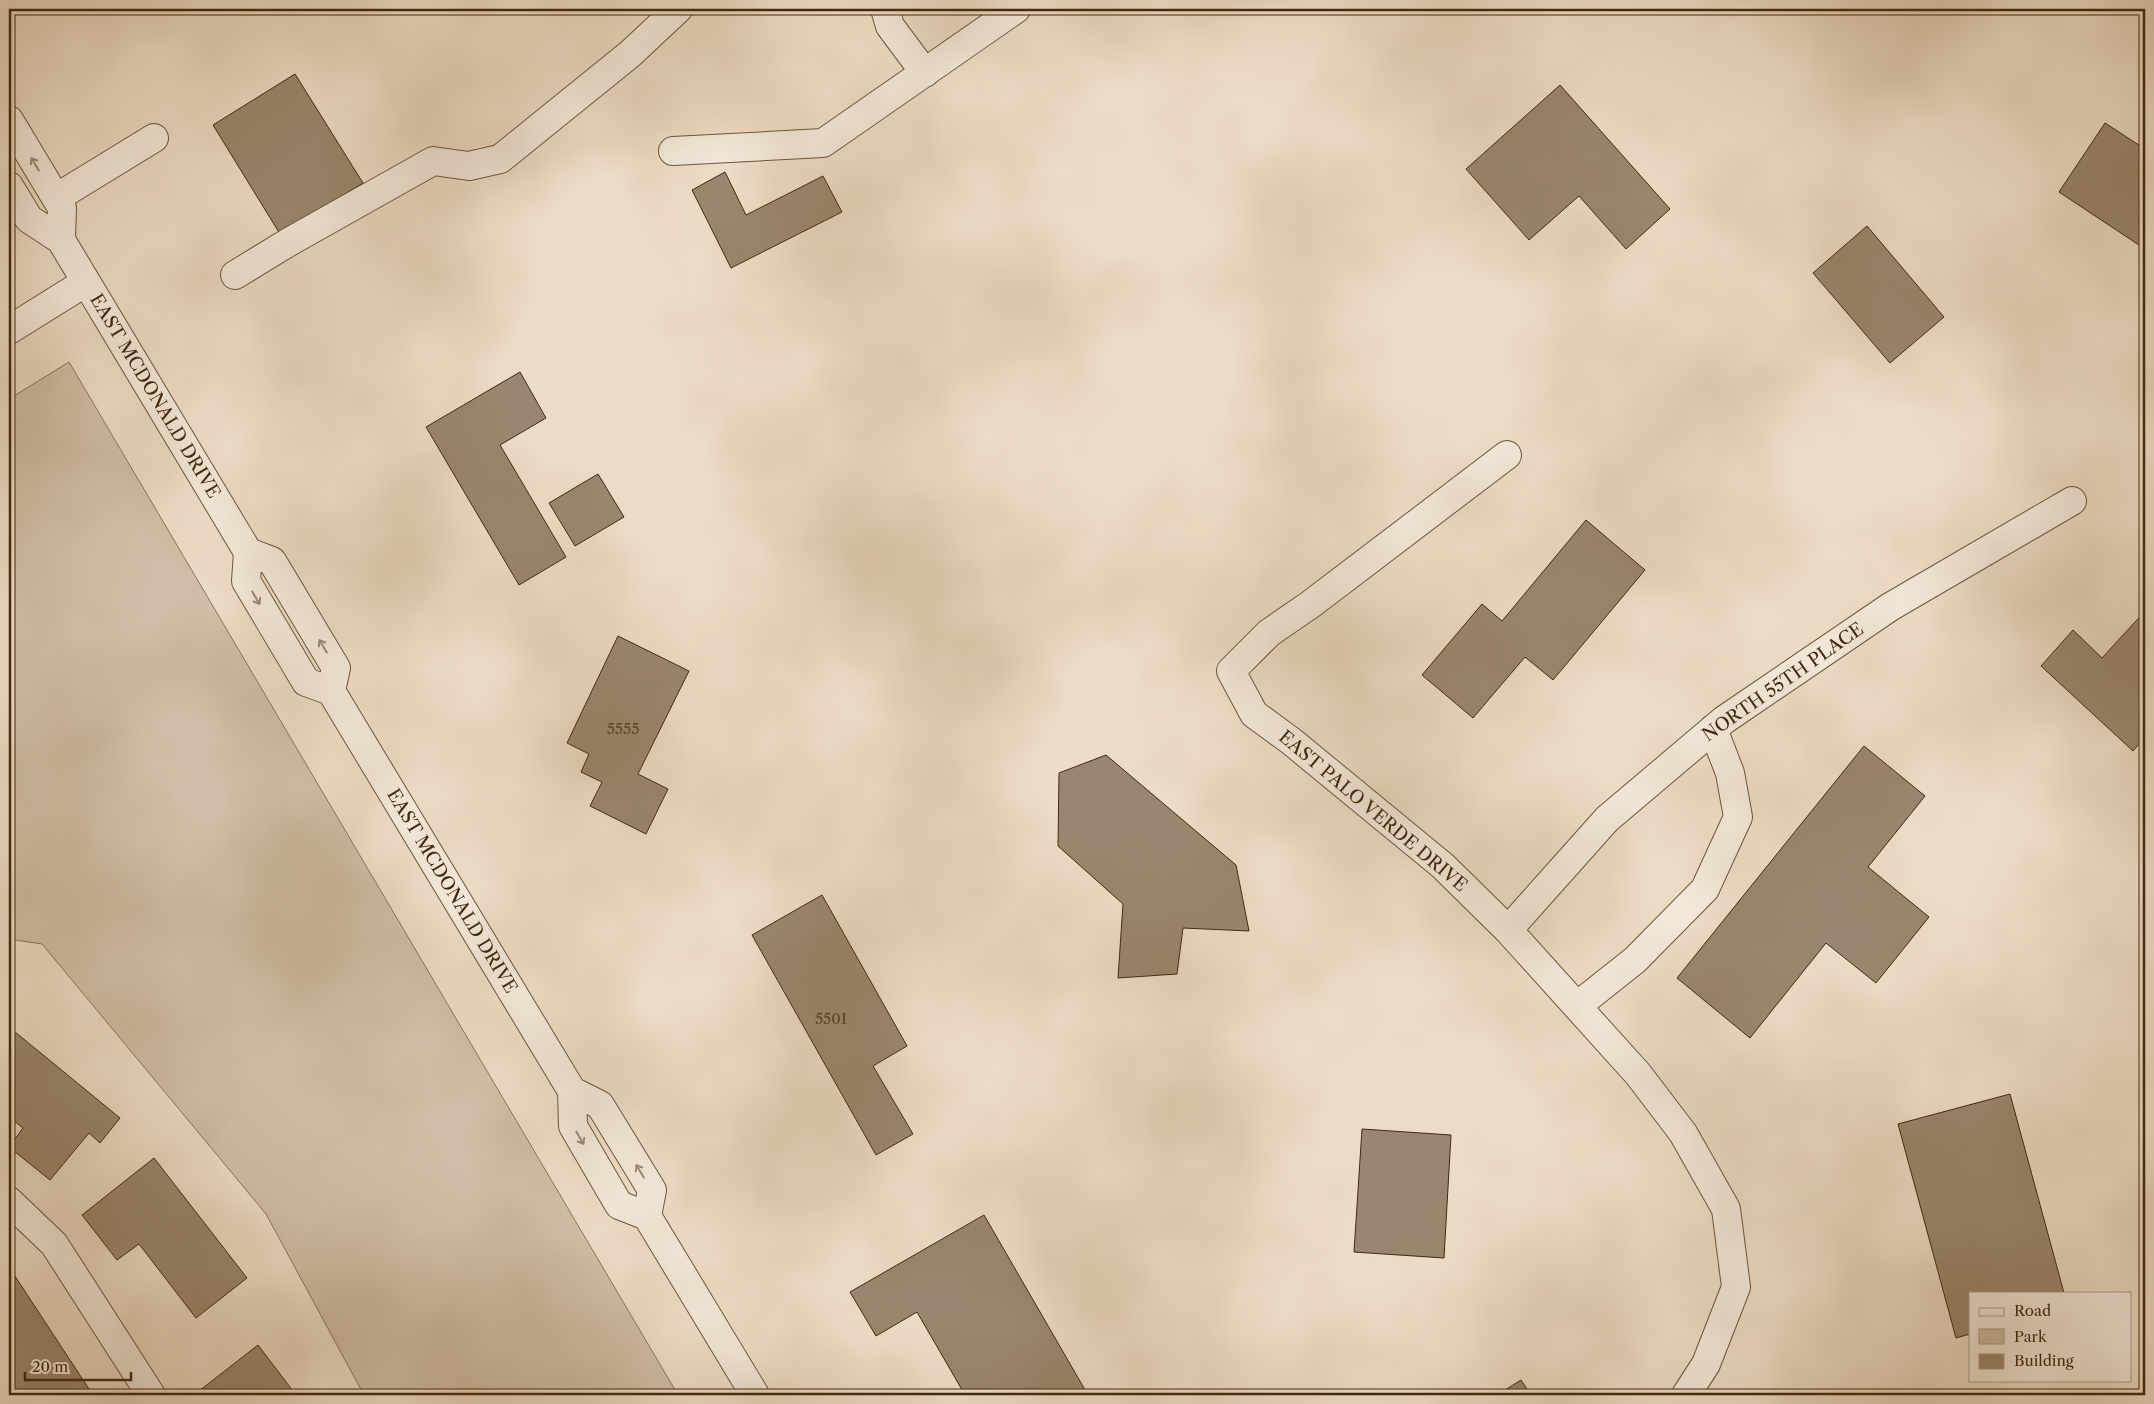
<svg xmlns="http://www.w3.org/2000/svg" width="2154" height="1404" viewBox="0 0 2154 1404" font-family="'Libre Caslon Text',serif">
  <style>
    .green { fill: #d0bea6; stroke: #88745a }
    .building { fill: #9a866e; stroke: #40290f }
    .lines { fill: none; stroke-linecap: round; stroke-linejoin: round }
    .minor-casing { stroke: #6b563c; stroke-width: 30 }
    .minor { stroke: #f3e8d9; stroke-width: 28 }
    .oneway { stroke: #9a8874 }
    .labels { text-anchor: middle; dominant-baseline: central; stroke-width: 4; stroke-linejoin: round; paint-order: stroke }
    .number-label { font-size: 15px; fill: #564027 }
    .street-label { font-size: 18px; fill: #40290f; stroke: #f3e8d9 }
  </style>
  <rect width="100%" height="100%" fill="#eddcc5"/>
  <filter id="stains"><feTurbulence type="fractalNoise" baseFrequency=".004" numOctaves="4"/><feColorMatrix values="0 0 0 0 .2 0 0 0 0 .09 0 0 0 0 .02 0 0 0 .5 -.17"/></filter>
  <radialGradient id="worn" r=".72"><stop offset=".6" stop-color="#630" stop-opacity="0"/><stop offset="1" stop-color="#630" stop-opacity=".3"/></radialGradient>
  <!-- green -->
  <path class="green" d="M69 362 678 1395H364L266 1214 42 944 9 939V399Z"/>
  <!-- building -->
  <path class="building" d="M295 74 363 183 280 234 213 125Z
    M1560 85 1670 209 1626 249 1579 196 1529 240 1466 169Z
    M2105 123 2145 149V249L2059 192Z
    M725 172 746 215 823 176 842 212 731 268 692 190Z
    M1867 226 1944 317 1890 363 1813 273Z
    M520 372 546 418 500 445 566 557 519 585 426 427Z
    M598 474 624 517 575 546 549 503Z
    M1586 520 1645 570 1553 680 1525 657 1473 718 1422 675 1482 604 1502 621Z
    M2145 611V737L2133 751 2041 666 2073 630 2102 658Z
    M618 636 689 671 638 774 668 789 646 834 590 806 602 782 581 772 589 754 567 743Z
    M1864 746 1925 796 1868 867 1929 917 1876 983 1826 943 1750 1038 1677 978Z
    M1106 755 1236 865 1249 931 1183 928 1177 974 1118 978 1123 904 1058 846 1059 773Z
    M822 895 907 1046 873 1066 913 1134 876 1155 752 935Z
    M9 1027 120 1118 100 1143 89 1133 50 1180 9 1147 23 1128 9 1117Z
    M2010 1094 2064 1293H1970V1334L1956 1338 1898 1124Z
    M1362 1129 1451 1135 1444 1258 1354 1252Z
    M154 1158 247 1278 196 1318 139 1244 117 1260 82 1215Z
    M984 1215 1088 1395H965L917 1312 876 1336 850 1292Z
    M9 1267 89 1389 79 1395H9Z
    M258 1345 296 1395H202L199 1391Z
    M1521 1380 1531 1395H1497Z"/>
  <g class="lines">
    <defs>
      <path id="minor" d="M885 9 890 26 925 73
        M9 120 62 208 61 240
        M673 151 823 143 1016 9
        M9 186 29 219 61 240 248 552 246 581 306 682 331 691 572 1091 573 1126 619 1205 647 1216 755 1395
        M56 198 154 138
        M235 275 289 242 433 161 469 166 500 159 630 54 678 9
        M9 330 86 282
        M1507 455 1311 604 1269 633 1231 671 1254 714 1291 741 1443 866 1508 930 1638 1074 1683 1133 1726 1209 1736 1287 1706 1364 1686 1395
        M248 552 272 561 336 668 331 691
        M1508 930 1607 819 1724 720 1890 607 2072 501
        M1577 1006 1635 960 1705 889 1738 817 1730 773 1713 729
        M572 1091 600 1105 652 1190 647 1216
        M9 1201 54 1244 151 1395"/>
    </defs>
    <!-- minor casing -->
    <use href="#minor" class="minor-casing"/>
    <!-- minor -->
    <use href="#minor" class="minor"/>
  </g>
  <!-- one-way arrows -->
  <defs><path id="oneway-shaft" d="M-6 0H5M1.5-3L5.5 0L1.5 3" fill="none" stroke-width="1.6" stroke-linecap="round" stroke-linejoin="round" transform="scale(1.25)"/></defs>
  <g class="oneway">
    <use href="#oneway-shaft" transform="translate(35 164) rotate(-121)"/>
    <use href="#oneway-shaft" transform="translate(256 598) rotate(60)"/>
    <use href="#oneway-shaft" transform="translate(323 646) rotate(-121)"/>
    <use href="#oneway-shaft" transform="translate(580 1138) rotate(60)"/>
    <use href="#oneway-shaft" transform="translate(640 1171) rotate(-121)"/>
  </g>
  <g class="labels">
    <!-- number labels -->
    <g class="number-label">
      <text x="623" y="728">5555</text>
      <text x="831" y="1018">5501</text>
    </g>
    <!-- street labels -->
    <g class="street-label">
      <text transform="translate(155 396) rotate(59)">EAST MCDONALD DRIVE</text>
      <text transform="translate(1783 682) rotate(-35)">NORTH 55TH PLACE</text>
      <text transform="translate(1373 811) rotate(40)">EAST PALO VERDE DRIVE</text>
      <text transform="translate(452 891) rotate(59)">EAST MCDONALD DRIVE</text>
    </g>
  </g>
  <!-- margin -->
  <rect width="2154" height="1404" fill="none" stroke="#eddcc5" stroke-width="30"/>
  <rect x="10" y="10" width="2134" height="1384" fill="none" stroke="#40290f" stroke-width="2.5"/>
  <rect x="15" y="15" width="2124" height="1374" fill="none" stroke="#40290f"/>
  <!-- legend -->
  <rect x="1969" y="1292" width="162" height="90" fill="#f3e8d9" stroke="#ab9c88"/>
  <rect x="1979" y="1308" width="25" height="8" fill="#f3e8d9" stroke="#ab9c88"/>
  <text x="2014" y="1316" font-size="15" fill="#40290f">Road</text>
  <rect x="1979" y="1329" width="25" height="15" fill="#d0bea6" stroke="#ab9c88"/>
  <text x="2014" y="1342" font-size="15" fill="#40290f">Park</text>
  <rect x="1979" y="1354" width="25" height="15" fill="#9a866e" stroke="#ab9c88"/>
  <text x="2014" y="1366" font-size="15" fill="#40290f">Building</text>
  <!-- scale -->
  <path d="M25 1372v8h106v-8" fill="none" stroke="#40290f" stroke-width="2.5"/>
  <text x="32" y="1372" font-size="15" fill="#40290f" stroke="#f3e8d9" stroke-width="4" paint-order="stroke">20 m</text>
  <rect width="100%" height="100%" filter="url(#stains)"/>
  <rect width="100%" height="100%" fill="url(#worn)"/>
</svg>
